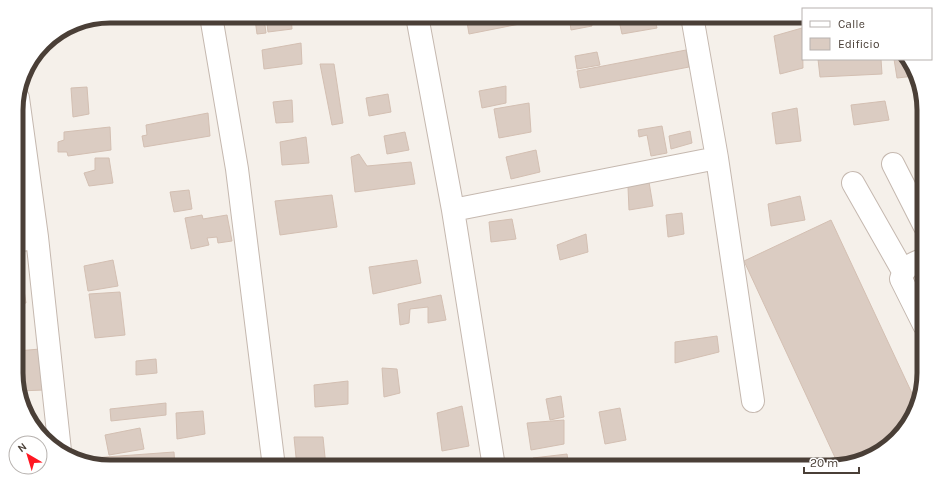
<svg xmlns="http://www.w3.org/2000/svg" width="940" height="483" viewBox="0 0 940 483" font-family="Karla,sans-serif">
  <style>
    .building { fill: #dbccc2; stroke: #d3bfb2 }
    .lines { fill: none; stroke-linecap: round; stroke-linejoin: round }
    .minor-casing { stroke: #c5b8af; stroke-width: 24 }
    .minor { stroke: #fff; stroke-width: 22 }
    .rim { fill: none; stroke: #4a3f37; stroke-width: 5 }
  </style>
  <rect width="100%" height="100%" fill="#f5f0ea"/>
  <!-- building -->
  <path class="building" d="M266 16H291L292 29 268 32Z
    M466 16H560L469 34Z
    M569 16H590L592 26 571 30Z
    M618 16H654L657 28 622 34Z
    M264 18 266 33 257 34 255 19Z
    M802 28 803 68 780 74 774 36Z
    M301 43 302 64 264 69 262 50Z
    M686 50 689 67 580 88 577 71Z
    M597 52 600 65 577 69 575 56Z
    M818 59H881L882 74 820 77Z
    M894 59H908L915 76 897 78Z
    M320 64H334L343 123 332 125Z
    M506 86V103L482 108 479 91Z
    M87 87 89 114 73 117 71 88Z
    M388 94 391 112 369 116 366 98Z
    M292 100 293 122 276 123 273 102Z
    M885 101 889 120 854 125 851 105Z
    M529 103 531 132 499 138 494 109Z
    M797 108 801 141 776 144 772 113Z
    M208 113 210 136 144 147 142 136 147 135 146 125Z
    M662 126 667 153 651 156 647 135 639 137 638 130Z
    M110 127 111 150 68 156 67 152H58V142L64 140V132Z
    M690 131 692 143 671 149 669 136Z
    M405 132 409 150 387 154 384 136Z
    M306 137 309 163 282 165 280 142Z
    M536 150 540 172 511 179 506 157Z
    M359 154 367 166 411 162 415 184 355 192 351 157Z
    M95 158H109L113 183 89 186 84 173 95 170Z
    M649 182 653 206 629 210 628 187Z
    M189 190 192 209 174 212 170 192Z
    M332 195 337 227 280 235 275 201Z
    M800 196 805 220 771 226 768 204Z
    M682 213 684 234 668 237 666 215Z
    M202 215 203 219 227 215 232 241 218 243 217 237 207 238 209 245 191 249 185 218Z
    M512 219 516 239 491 242 489 222Z
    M831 220 917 404 914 415 882 451 839 466 744 261Z
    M586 234 588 252 560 260 557 245Z
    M113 260 118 286 88 291 84 266Z
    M417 260 421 283 373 294 369 267Z
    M21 271 26 303 17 304V272Z
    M120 292 125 335 95 338 89 294Z
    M441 295 446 320 428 323V307L410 309 409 323 400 325 398 304Z
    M717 336 719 352 675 363V342Z
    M40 349 44 390 19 391 17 385V351Z
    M156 359 157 373 136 375V361Z
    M382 368 397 369 400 393 384 397Z
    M348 381V404L315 407 314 385Z
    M561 396 564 417 550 420 546 399Z
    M166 403V415L111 421 110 409Z
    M462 406 469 446 442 451 437 413Z
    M620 408 626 440 605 444 599 412Z
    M203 411 205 434 177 439 176 413Z
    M564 420V444L531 450 527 423Z
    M140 428 144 449 109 455 105 435Z
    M294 437H323L326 467H297Z
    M174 452 175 467H110L93 463 92 458Z
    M567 454 569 467H534L533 458Z"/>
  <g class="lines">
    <defs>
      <path id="minor" d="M211 16 237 169 274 467
        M417 16 453 210 494 467
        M692 16 717 158 753 401
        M18 98 37 237 60 451
        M893 164 924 225
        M853 183 903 271
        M453 210 717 158
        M17 241 37 237
        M924 259C912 264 904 266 901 279L924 325"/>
    </defs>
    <!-- minor casing -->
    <use href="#minor" class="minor-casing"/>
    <!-- minor -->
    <use href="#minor" class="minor"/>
  </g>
  <!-- crop -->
  <path d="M0 0H940V483H0ZM110 23H830A87 87 0 0 1 917 110V373A87 87 0 0 1 830 460H110A87 87 0 0 1 23 373V110A87 87 0 0 1 110 23Z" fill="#fff" fill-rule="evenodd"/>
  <path class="rim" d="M110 23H830A87 87 0 0 1 917 110V373A87 87 0 0 1 830 460H110A87 87 0 0 1 23 373V110A87 87 0 0 1 110 23Z"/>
  <!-- legend -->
  <rect x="802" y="8" width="130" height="52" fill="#ffffff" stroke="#b7b2af"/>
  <rect x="810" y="21" width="20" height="6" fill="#ffffff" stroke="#b7b2af"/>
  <text x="838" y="28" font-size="12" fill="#4a3f37">Calle</text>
  <rect x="810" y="38" width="20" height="12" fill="#dbccc2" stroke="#b7b2af"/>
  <text x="838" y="48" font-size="12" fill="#4a3f37">Edificio</text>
  <!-- north arrow -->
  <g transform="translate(28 455) rotate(322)"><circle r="19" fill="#ffffff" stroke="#b7b2af"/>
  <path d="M0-3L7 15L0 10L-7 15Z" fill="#ff1722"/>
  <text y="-6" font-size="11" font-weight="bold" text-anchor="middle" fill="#4a3f37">N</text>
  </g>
  <!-- scale -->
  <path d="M804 467v6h55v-6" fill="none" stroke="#4a3f37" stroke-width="2"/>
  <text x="810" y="467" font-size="12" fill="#4a3f37" stroke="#ffffff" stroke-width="3" paint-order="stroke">20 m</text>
</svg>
